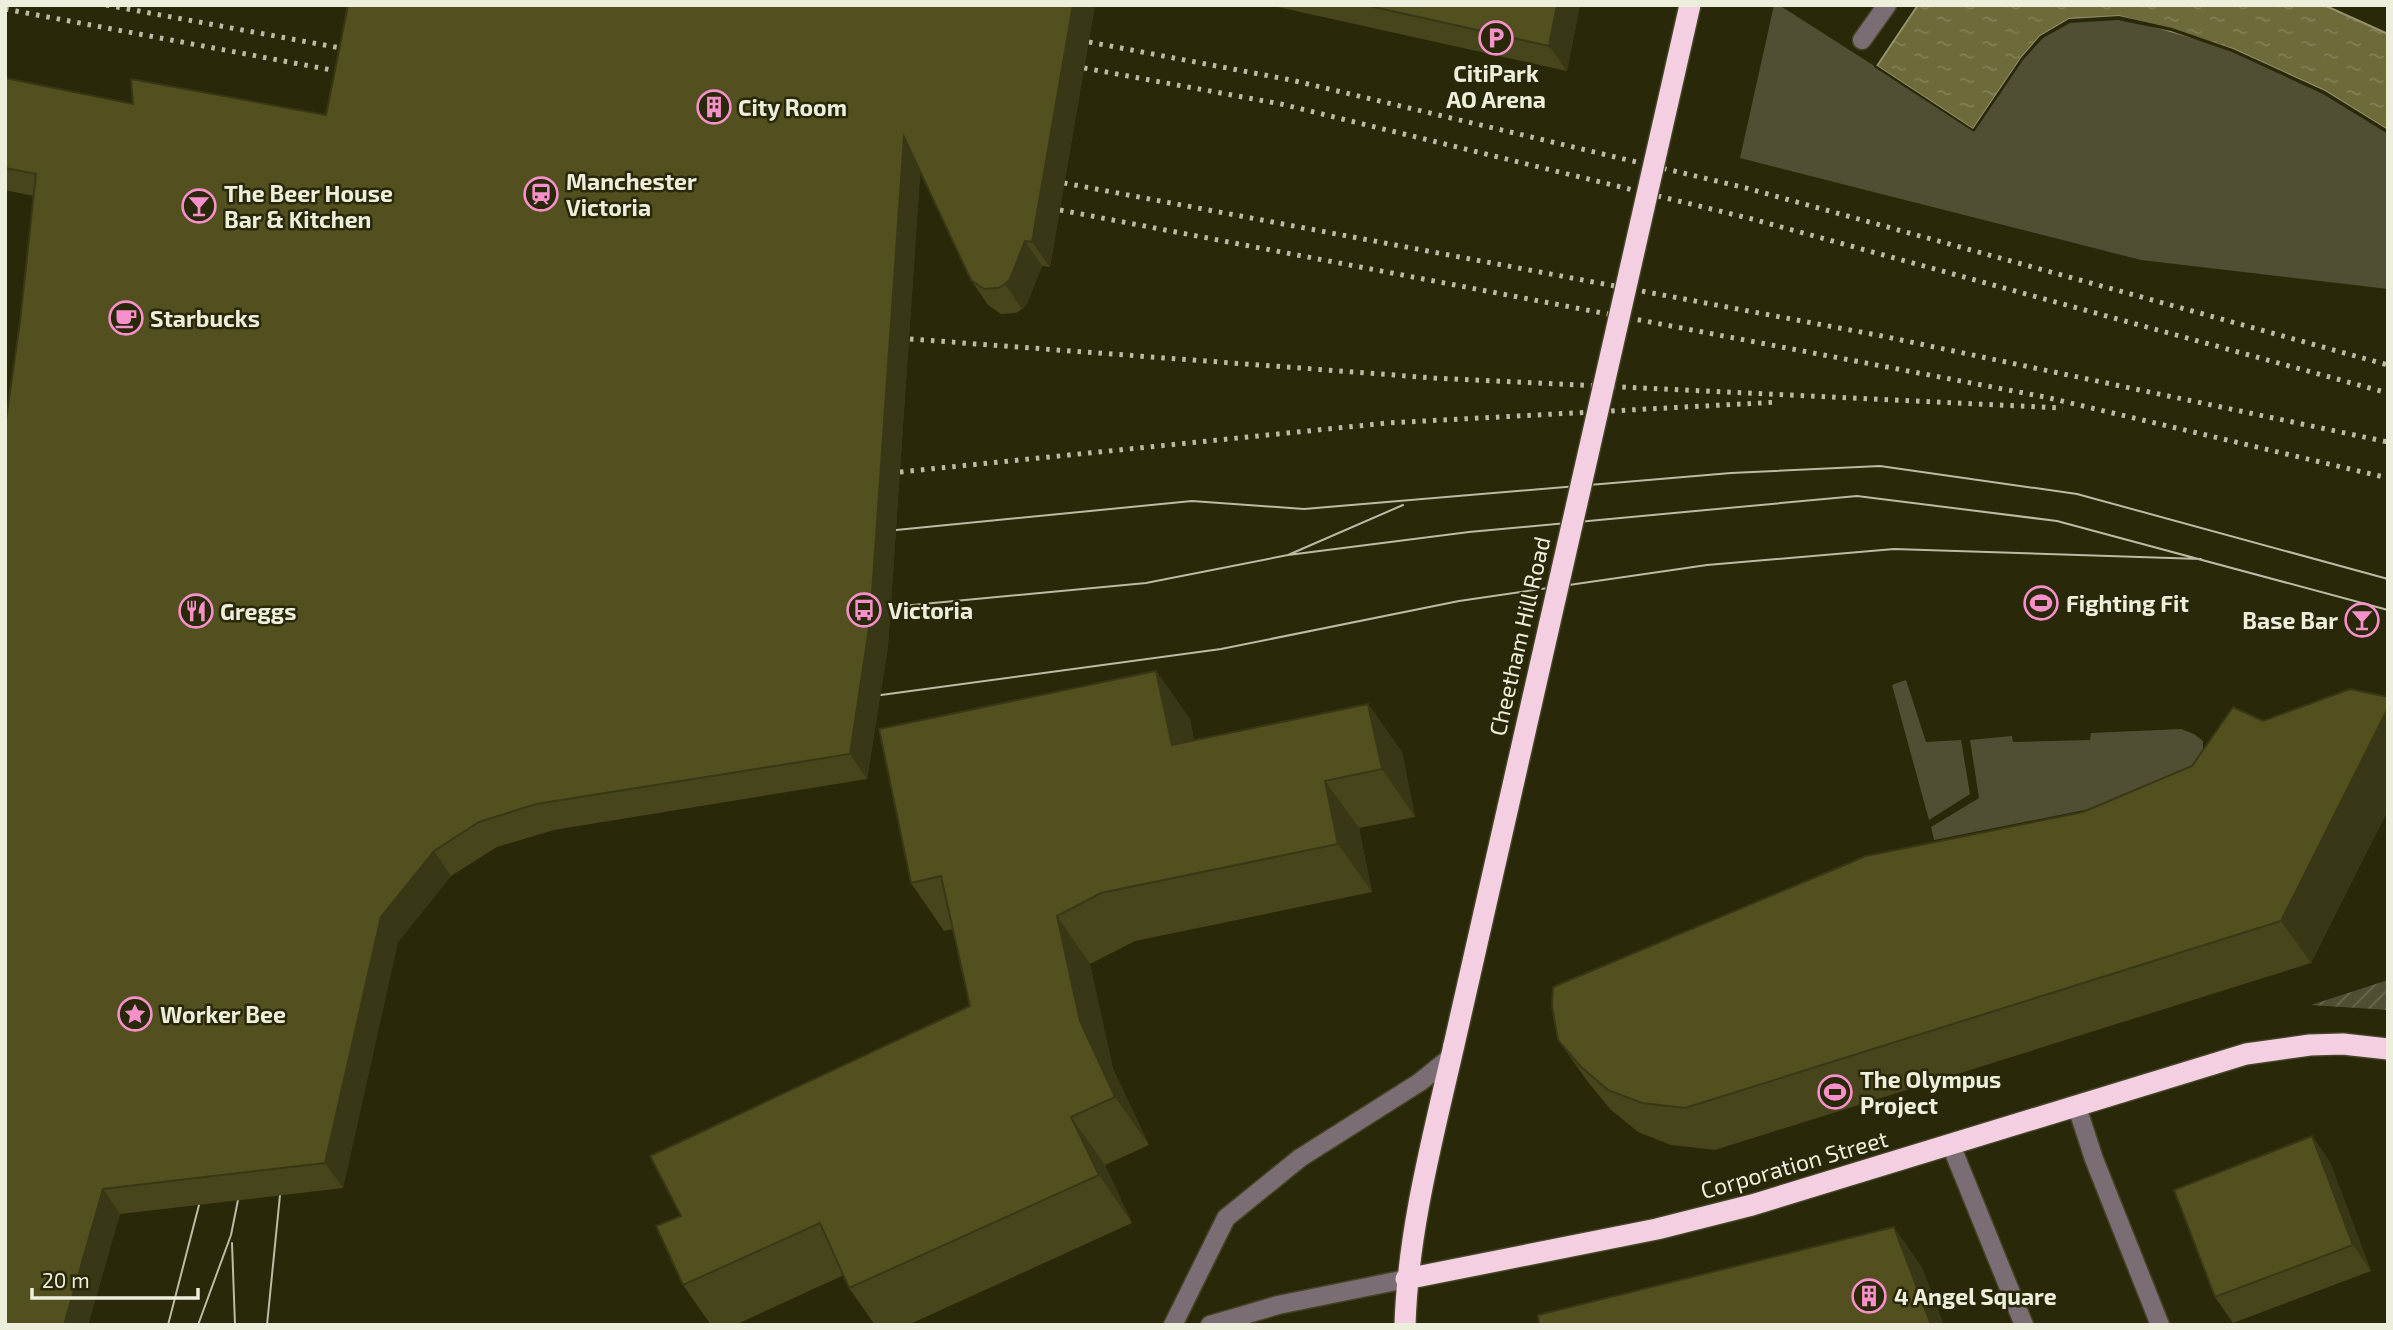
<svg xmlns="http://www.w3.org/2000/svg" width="2393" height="1330" viewBox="0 0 2393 1330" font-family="'Exo 2',sans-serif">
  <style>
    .green { fill: #504f34 }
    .garden { fill: url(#garden-furrows) }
    .water { fill: url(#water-ripples); stroke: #94926b; stroke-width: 2 }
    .pier { fill: #292808 }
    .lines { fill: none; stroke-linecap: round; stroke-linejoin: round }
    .minor-casing { stroke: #454426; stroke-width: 21 }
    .highway-casing { stroke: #454426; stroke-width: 24 }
    .minor { stroke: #7b6d74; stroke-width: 18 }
    .highway { stroke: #f4cfe2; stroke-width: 21 }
    .tram { stroke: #bcbba6; stroke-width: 2 }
    .rail { stroke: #bcbba6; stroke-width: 5; stroke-dasharray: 3.5 7; stroke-linecap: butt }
    .highway-bridge-casing { stroke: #454426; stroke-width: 24; stroke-linecap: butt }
    .highway-bridge { stroke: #f4cfe2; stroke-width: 21 }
    .wall { fill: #47451b }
    .shaded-wall { fill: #393816 }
    .building { fill: #52501f; stroke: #393816; stroke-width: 2 }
    .labels { text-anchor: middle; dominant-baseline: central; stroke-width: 5; stroke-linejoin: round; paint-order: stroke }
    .poi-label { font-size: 23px; font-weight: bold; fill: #eeeedc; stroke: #292808; text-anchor: start }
    .street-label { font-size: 23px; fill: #eeeedc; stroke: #292808 }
  </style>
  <defs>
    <pattern id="garden-furrows" width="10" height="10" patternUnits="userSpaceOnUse" patternTransform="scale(1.75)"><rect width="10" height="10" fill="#504f34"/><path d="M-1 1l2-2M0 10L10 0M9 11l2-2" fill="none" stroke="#6a6951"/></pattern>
    <pattern id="water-ripples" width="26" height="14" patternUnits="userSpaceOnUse" patternTransform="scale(1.75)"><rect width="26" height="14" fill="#6d6b3a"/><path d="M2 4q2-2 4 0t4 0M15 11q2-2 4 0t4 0" fill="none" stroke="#828056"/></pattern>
  </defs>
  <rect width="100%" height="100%" fill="#292808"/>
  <!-- green -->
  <path class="green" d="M1774 5H1779L1973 129 2021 58 2040 36 2069 19 2119 16 2233 49 2325 91 2388 130V289L2141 260 1740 158Z
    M1906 680 1926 742 1961 740 1970 794 1929 820 1892 685Z
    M2181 729 2194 734 2203 741V753L2197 766 2099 807 1934 840 1931 827 1979 798 1970 740 2012 736 2013 742 2090 740 2091 733Z"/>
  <!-- garden -->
  <path class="garden" d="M2388 980V1010L2311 1005Z"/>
  <!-- water -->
  <path class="water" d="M1918 5H2324L2388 34V130L2325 91 2233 49 2119 16 2069 19 2040 36 2021 58 1973 129 1877 66Z"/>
  <!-- pier -->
  <path class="pier" d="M2119 16 2172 28 2233 49 2325 91 2388 130V134L2323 94 2232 52 2171 31 2118 20 2070 23 2043 38 2023 60 1974 132 1874 67V64L1973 129 2021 58 2040 36 2069 19Z"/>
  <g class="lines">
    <defs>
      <path id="minor" d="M1862 40 1887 5
        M2077 1107 2094 1159 2160 1325
        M1951 1145 2024 1325
        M1173 1325 1226 1218 1300 1158 1420 1082 1451 1057
        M1210 1325 1278 1305 1406 1279"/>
      <path id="highway" d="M1406 1279 1657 1229 1752 1205 2246 1054 2310 1045 2343 1044 2388 1049
        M1405 1325C1408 1230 1433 1137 1454 1045"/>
    </defs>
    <!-- minor casing -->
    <use href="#minor" class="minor-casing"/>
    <!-- highway casing -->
    <use href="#highway" class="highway-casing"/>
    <!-- minor -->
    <use href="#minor" class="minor"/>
    <!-- highway -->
    <use href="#highway" class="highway"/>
    <!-- tram -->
    <path class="tram" d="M896 530 1192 501 1304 509 1731 473 1880 466 2077 494 2388 579
      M1288 555 1469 532 1857 496 2057 521 2388 610
      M891 607 1146 583 1288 555 1403 505
      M881 695 1221 649 1459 601 1707 565 1894 549 2201 559
      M232 1243 235 1325
      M168 1325 199 1205
      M198 1325 231 1235 238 1200
      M267 1325 280 1195"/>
    <!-- rail -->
    <path class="rail" d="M106 5 357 51
      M5 9 353 74
      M1089 42 1291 80 1746 188 2388 365
      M1084 68 1281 104 1752 219 2388 393
      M1064 183 1882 336 2388 442
      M1060 210 2045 397 2388 478
      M910 339 1434 378 2063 408
      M900 472 1387 423 1779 402"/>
    <defs>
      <path id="highway-bridge" d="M1454 1045 1690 5"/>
    </defs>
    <!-- highway-bridge casing -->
    <use href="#highway-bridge" class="highway-bridge-casing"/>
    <!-- highway-bridge -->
    <use href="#highway-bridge" class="highway-bridge"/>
  </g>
  <!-- wall -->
  <path class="wall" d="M348 5H1095L1050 267 1042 266 1027 304 1022 309 1016 313 1001 314 988 305 971 280 920 173 888 647 867 779 554 830 497 847 451 876 398 942 343 1188 120 1214 88 1325 20 322 34 196 5 190V78L133 104 326 115Z
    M1269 5H1580L1567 71Z
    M1156 671 1190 719 1194 740 1368 704 1402 752 1415 817 1359 828 1372 892 1135 941 1090 964 1113 1069 1149 1145 1105 1165 1132 1223 908 1325H875L849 1288 844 1275 735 1325H711L683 1285 681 1216 970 1006 953 929 944 931 911 883Z
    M2388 697V810L2311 963 1715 1150 1671 1145 1638 1132 1610 1109 1588 1082 1558 1040 2192 766 2263 721Z
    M2312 1136 2330 1162 2371 1271 2233 1323 2215 1297Z"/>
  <!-- shaded-wall -->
  <path class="shaded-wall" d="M1073 5H1095L1050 267 1032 242Z
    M1557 5H1580L1567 71 1549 46Z
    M904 137 921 163 888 647 867 779 850 754Z
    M1025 241 1042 266 1027 304 1022 309 1005 284Z
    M1156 671 1190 719 1205 793 1172 745Z
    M1368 704 1402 752 1415 817 1382 769Z
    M2388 708V810L2311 963 2281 921Z
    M1325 781 1359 828 1372 892 1338 844Z
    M434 851 451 876 398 942 343 1188 325 1163 381 917Z
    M1057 916 1090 964 1113 1069 1149 1145 1115 1097 1080 1021Z
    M1071 1117 1105 1165 1132 1223 1099 1175Z
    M2312 1136 2330 1162 2371 1271 2353 1245Z
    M103 1189 120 1214 88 1325H64Z
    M1894 1227 1922 1267 1944 1325H1931Z"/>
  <!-- building -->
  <path class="building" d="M348 5H1073L1032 242 1025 241 1010 279 1005 284 998 288 984 289 971 280 904 137 870 622 850 754 536 804 479 822 434 851 381 917 325 1163 103 1189 64 1325H5V427L20 322 36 174 5 168V78L133 104 131 79 326 115Z
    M1365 5H1557L1549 46Z
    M1156 671 1172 745 1368 704 1382 769 1325 781 1338 844 1101 893 1057 916 1080 1021 1115 1097 1071 1117 1099 1175 849 1288 820 1223 683 1285 656 1226 681 1216 650 1156 970 1006 941 876 911 883 879 729Z
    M2350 689 2388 697V708L2281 921 1685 1108 1642 1103 1608 1090 1580 1066 1558 1040 1552 1006 1553 987 1866 856 2083 812 2192 766 2233 707 2263 721Z
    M2312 1136 2353 1245 2215 1297 2174 1190Z
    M1894 1227 1931 1325H1539L1538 1315Z"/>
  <!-- icons -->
  <defs>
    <symbol id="parking-ring" viewBox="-11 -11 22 22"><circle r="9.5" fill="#292808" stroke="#f890cc" stroke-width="1.5"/><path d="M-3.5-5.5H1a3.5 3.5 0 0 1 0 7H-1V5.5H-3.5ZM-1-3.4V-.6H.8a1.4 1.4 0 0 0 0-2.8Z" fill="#f890cc"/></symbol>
    <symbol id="building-ring" viewBox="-11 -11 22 22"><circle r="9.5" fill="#292808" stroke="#f890cc" stroke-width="1.5"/><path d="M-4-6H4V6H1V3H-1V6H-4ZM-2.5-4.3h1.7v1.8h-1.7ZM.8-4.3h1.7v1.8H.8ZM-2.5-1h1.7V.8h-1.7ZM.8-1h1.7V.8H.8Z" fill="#f890cc"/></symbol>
    <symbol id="station-ring" viewBox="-11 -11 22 22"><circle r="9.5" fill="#292808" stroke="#f890cc" stroke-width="1.5"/><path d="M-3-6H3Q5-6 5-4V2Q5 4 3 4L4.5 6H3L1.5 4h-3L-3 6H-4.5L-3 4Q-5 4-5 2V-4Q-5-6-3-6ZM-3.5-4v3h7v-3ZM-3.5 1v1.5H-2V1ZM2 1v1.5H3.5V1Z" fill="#f890cc"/></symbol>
    <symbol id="bar-ring" viewBox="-11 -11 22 22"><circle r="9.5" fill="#292808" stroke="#f890cc" stroke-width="1.5"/><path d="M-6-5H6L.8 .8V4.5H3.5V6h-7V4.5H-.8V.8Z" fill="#f890cc"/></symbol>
    <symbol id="cafe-ring" viewBox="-11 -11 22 22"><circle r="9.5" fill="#292808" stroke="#f890cc" stroke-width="1.5"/><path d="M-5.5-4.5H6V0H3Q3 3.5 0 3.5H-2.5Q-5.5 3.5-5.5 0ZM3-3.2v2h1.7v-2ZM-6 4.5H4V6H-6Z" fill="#f890cc"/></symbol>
    <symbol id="stadium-ring" viewBox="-11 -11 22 22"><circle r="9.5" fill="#292808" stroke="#f890cc" stroke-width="1.5"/><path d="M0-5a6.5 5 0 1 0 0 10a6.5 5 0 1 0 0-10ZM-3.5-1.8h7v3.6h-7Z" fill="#f890cc"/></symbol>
    <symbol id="bus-ring" viewBox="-11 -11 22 22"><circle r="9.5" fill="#292808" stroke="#f890cc" stroke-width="1.5"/><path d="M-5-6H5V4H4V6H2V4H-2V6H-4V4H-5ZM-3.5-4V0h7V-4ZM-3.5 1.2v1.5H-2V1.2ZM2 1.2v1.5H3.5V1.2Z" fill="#f890cc"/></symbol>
    <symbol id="restaurant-ring" viewBox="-11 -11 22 22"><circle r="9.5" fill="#292808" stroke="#f890cc" stroke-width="1.5"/><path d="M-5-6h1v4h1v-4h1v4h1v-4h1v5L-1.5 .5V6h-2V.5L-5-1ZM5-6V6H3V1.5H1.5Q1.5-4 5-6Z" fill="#f890cc"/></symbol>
    <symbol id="sight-ring" viewBox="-11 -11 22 22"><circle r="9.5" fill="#292808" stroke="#f890cc" stroke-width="1.5"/><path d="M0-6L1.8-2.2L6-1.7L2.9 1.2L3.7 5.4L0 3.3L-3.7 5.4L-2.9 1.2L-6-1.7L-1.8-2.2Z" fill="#f890cc"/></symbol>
  </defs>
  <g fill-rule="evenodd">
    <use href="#parking-ring" x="1477" y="19" width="38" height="38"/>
    <use href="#building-ring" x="695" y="88" width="38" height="38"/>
    <use href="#station-ring" x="522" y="175" width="38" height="38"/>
    <use href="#bar-ring" x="180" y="187" width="38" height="38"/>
    <use href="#cafe-ring" x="107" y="299" width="38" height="38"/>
    <use href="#stadium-ring" x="2022" y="584" width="38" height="38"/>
    <use href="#bus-ring" x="845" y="591" width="38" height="38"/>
    <use href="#restaurant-ring" x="177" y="592" width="38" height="38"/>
    <use href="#bar-ring" x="2343" y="601" width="38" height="38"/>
    <use href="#sight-ring" x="116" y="995" width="38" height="38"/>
    <use href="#stadium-ring" x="1816" y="1073" width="38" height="38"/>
    <use href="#building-ring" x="1850" y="1277" width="38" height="38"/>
  </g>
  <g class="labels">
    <!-- poi labels -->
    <g class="poi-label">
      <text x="1496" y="73" text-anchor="middle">CitiPark<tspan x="1496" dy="26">AO Arena</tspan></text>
      <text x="738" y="107">City Room</text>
      <text x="566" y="181">Manchester<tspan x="566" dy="26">Victoria</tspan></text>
      <text x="224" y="193">The Beer House<tspan x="224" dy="26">Bar &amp; Kitchen</tspan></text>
      <text x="150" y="318">Starbucks</text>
      <text x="2066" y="603">Fighting Fit</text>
      <text x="888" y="610">Victoria</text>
      <text x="220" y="611">Greggs</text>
      <text x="2338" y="620" text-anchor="end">Base Bar</text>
      <text x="160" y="1014">Worker Bee</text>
      <text x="1860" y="1079">The Olympus<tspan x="1860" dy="26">Project</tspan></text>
      <text x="1894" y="1296">4 Angel Square</text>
    </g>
    <!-- street labels -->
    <g class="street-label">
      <text transform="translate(1519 636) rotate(-77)">Cheetham Hill Road</text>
      <text transform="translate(1794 1164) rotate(-16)">Corporation Street</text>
    </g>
  </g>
  <!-- border -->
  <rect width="2393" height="1330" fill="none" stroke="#eeeedc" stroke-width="14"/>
  <!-- scale -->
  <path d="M32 1288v10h166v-10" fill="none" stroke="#eeeedc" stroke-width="3.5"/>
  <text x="42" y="1288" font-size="21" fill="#eeeedc" stroke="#292808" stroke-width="5" paint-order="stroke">20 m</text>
</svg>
